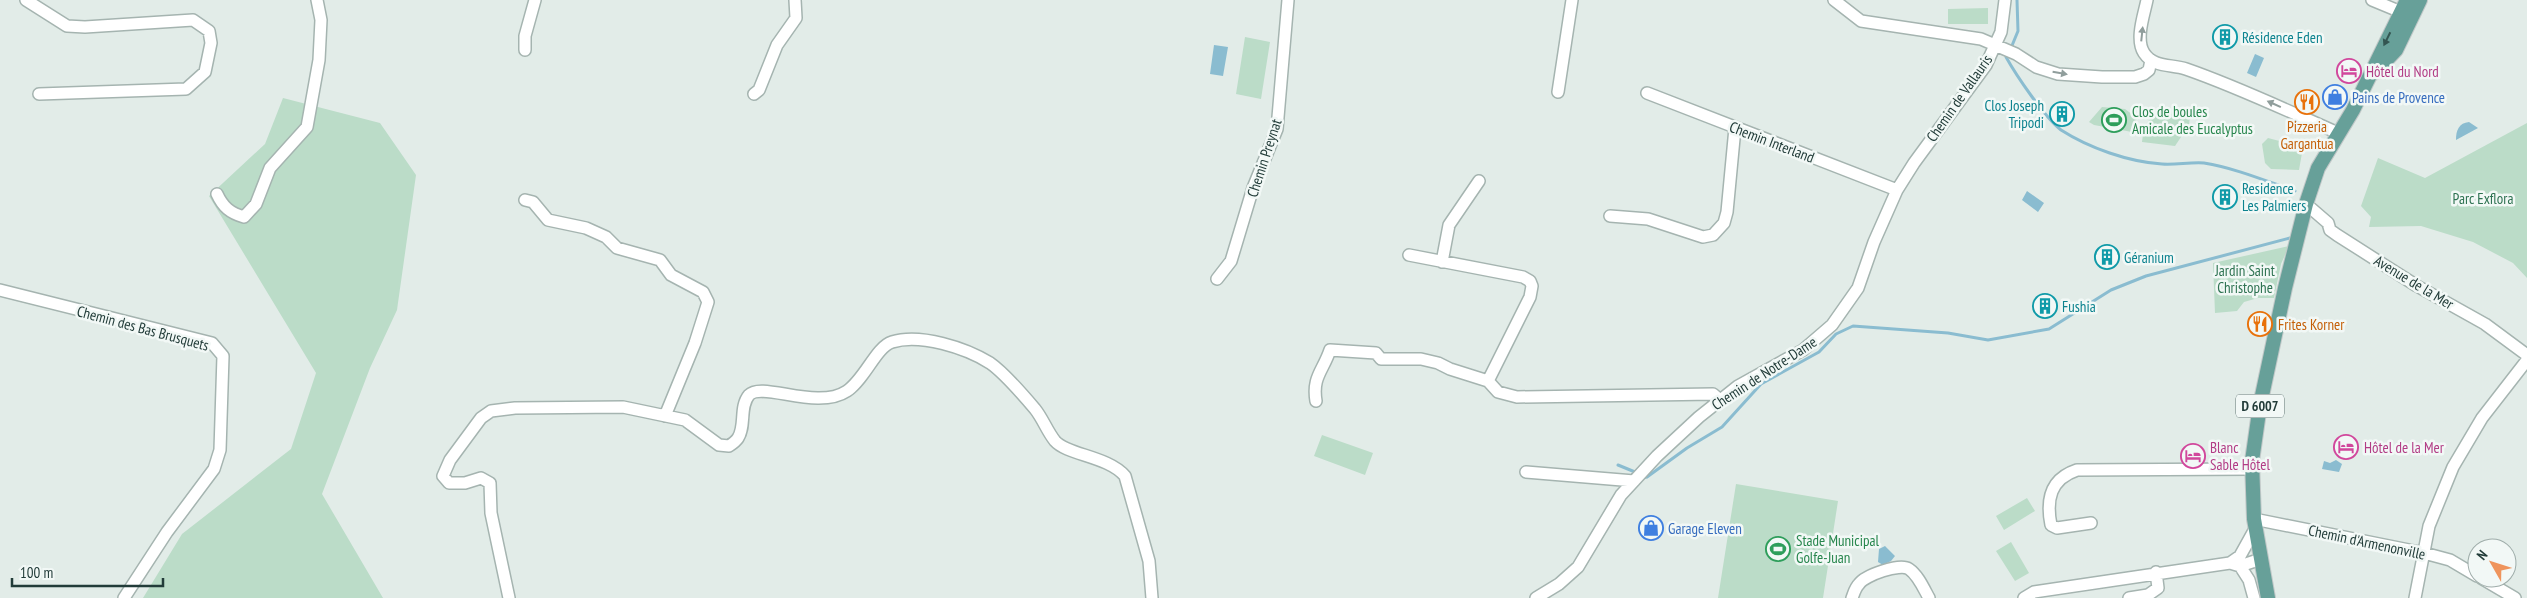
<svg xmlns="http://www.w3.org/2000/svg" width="2527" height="598" viewBox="0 0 2527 598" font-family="'PT Sans Narrow',sans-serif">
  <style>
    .green { fill: #bbdcc8 }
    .water { fill: #8abcd0 }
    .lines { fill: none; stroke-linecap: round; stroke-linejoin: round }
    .stream { stroke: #8abcd0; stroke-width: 3 }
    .minor-casing { stroke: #a5b4b0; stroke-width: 14 }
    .major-casing { stroke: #c1c8c8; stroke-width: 16 }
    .minor { stroke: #fff; stroke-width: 11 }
    .major { stroke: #67a099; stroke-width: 14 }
    .oneway { fill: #909e9c }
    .oneway2 { fill: #335551 }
    .labels { text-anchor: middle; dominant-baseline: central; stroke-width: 5; stroke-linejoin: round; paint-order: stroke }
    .shield { fill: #f2f8f6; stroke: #607472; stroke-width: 1 }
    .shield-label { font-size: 14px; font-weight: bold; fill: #223c39 }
    .culture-label { font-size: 15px; fill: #0d838f; stroke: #f2f8f6; text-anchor: start }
    .hotel-label { font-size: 15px; fill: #b23c85; stroke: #f2f8f6; text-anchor: start }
    .shop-label { font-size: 15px; fill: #366cbe; stroke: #f2f8f6; text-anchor: start }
    .street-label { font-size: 15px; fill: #223c39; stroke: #f2f8f6 }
    .leisure-label { font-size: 15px; fill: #27864d; stroke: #f2f8f6; text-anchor: start }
    .food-label { font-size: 15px; fill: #c56008; stroke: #f2f8f6 }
    .park-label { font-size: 15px; fill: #2d7251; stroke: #f2f8f6 }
  </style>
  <rect width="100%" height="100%" fill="#e2ece8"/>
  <!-- green -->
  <path class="green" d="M1988 8V24H1948V9Z
    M1245 37 1270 42 1261 99 1236 94Z
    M283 98 380 123 416 175 397 310 370 368 322 494 383 598H143L182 534 291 449 316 373 209 196 265 144Z
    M2102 107 2125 109 2137 118 2132 132 2094 125 2089 122Z
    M2166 109 2190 116 2189 125 2175 146 2142 142C2145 121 2148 118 2166 109Z
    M2527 123V278L2513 263 2473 242 2421 226 2369 227 2371 217 2361 206 2378 158 2425 178Z
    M2268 138 2303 147 2299 170 2271 169 2265 163 2262 144Z
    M2289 246 2281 264 2274 298H2258L2244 302 2237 311 2215 313 2213 263Z
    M1322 435 1373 453 1365 475 1314 456Z
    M1736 484 1838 501 1823 598H1718Z
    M2027 498 2035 511 2004 530 1996 516Z
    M2011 542 2029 573 2015 581 1996 551Z"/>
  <!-- water -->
  <path class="water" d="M1214 45 1228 47 1223 76 1210 74Z
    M2255 54 2264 58 2256 77 2247 73Z
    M2469 122 2478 128 2456 140C2456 130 2459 123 2469 122Z
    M2027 191 2044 203 2038 212 2022 200Z
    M2336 460 2342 464 2339 472 2322 469 2324 461 2330 463Z
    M1885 546 1895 556 1891 561 1883 565 1878 562 1879 549Z"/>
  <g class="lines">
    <!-- stream -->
    <path class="stream" d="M2011 48 2018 31 2017 0
      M2008 53 2006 57C2016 75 2045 118 2061 130 2089 148 2129 162 2162 164 2176 165 2190 162 2204 163 2235 168 2266 181 2295 191
      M1618 465 1635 472
      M1642 478 1647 477 1687 448 1722 427 1761 384 1819 352 1836 334 1853 326 1948 333 1988 340 2049 329 2111 290 2146 276 2290 238"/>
    <defs>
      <path id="minor" d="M26 0 67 26 85 27 193 20 209 31 211 43 205 72 186 89 39 94
        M1834 0 1861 21 1981 39 2016 54 2036 67 2058 74 2102 77H2135L2144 74 2149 70 2151 60
        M2147 0C2144 15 2135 39 2144 53 2154 68 2171 64 2186 69 2238 87 2288 111 2338 133
        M2372 0 2401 12
        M525 50V36L535 0
        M1558 92 1572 0
        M1647 93 1897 190
        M754 94 759 90 777 45 796 18 795 0
        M217 194C223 207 230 213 244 217L256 204 270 168 307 127 319 60 321 20 317 0
        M525 200 533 202 548 220 586 228 606 237 617 248 660 260 671 275 703 292 708 302 695 343 665 416
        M2306 204 2328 223 2330 230 2337 235 2417 286 2485 324 2527 355
        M1610 216 1648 219 1703 237 1713 235 1724 223 1727 212 1735 128
        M1409 255 1523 277 1530 281 1532 286 1530 297 1488 381
        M1442 262 1449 225 1479 181
        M1217 279 1231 261 1253 188 1277 129 1288 0
        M0 290 212 343 223 356 220 450 214 469 167 532 124 598
        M1316 401C1312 377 1323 371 1330 350L1376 353 1381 359H1421L1438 363 1450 369 1488 381 1498 392 1517 397 1713 394 1720 400
        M1526 472 1634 481
        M2254 519 2424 553 2450 560 2477 576
        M2091 523 2057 528 2051 525C2046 500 2050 479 2077 470L2252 469
        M2230 563 2240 556 2255 529
        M2240 566 2249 580 2254 598
        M2481 578 2515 598
        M509 598 491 513 490 483 481 478 465 483H449L443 476 450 460 481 418 491 411 515 408 623 407 685 420 719 445 729 446C732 444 736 441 738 438 746 426 739 407 749 395 762 381 817 411 847 391 865 379 876 347 892 342 920 333 966 348 990 363 1003 372 1024 396 1035 409 1043 419 1047 431 1055 441 1067 455 1108 456 1125 476L1149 561 1152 598
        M1536 598 1559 584 1578 567 1621 495 1657 456 1699 417 1738 386 1803 350 1832 325 1858 288 1874 242 1897 190 1914 163 1986 65 2001 32 2005 0
        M1852 598C1854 593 1855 588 1859 584 1865 575 1900 563 1909 569 1918 575 1924 589 1929 598
        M2024 598 2034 592 2230 563 2240 566 2261 559
        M2129 598 2148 595 2158 588 2156 572
        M2415 598 2429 526 2453 467 2482 418 2527 360"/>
      <path id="major" d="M2374 73 2396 50 2420 0
        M2268 598 2254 519 2252 461 2260 405 2285 288 2306 204 2318 168 2353 110 2407 0"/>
    </defs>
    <!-- minor casing -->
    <use href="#minor" class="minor-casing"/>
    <!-- major casing -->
    <use href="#major" class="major-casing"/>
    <!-- minor -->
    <use href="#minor" class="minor"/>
    <!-- major -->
    <use href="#major" class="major"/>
  </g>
  <!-- one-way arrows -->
  <defs><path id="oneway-solid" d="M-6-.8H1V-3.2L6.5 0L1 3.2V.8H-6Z" transform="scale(1.25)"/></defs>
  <g class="oneway">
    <use href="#oneway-solid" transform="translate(2142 34) rotate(-84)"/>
    <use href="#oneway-solid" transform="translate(2060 73) rotate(10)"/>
    <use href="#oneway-solid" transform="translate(2274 104) rotate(-156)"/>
  </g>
  <use class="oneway2" href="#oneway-solid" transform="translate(2387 39) rotate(116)"/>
  <!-- icons -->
  <defs>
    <symbol id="building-ring" viewBox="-11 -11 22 22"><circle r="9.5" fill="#f2f8f6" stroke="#0f9aa8" stroke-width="1.5"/><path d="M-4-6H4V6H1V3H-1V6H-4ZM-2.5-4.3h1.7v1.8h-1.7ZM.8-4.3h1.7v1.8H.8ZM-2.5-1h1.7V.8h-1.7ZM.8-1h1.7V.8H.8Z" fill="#0f9aa8"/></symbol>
    <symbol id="hotel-ring" viewBox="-11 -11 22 22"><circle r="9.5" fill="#f2f8f6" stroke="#d1479c" stroke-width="1.5"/><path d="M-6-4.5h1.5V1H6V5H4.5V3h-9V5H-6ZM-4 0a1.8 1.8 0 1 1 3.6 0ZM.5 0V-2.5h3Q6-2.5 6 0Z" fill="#d1479c"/></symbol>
    <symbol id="shop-ring" viewBox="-11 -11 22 22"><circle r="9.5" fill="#f2f8f6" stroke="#3f7fe0" stroke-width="1.5"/><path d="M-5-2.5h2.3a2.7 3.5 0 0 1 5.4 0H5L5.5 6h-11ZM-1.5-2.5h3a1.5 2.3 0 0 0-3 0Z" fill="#3f7fe0"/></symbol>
    <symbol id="restaurant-ring" viewBox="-11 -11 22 22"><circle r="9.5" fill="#f2f8f6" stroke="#e8710a" stroke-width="1.5"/><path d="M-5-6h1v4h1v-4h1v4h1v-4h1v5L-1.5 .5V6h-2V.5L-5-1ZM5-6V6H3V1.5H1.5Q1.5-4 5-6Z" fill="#e8710a"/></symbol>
    <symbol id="stadium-ring" viewBox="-11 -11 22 22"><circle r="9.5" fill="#f2f8f6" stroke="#2e9e5b" stroke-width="1.5"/><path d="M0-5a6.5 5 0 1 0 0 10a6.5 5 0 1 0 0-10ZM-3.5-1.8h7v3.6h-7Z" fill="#2e9e5b"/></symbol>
  </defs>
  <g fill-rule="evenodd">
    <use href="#building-ring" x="2211" y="23" width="28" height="28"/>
    <use href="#hotel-ring" x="2335" y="57" width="28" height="28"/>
    <use href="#shop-ring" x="2321" y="83" width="28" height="28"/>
    <use href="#restaurant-ring" x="2293" y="88" width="28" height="28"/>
    <use href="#building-ring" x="2048" y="100" width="28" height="28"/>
    <use href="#stadium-ring" x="2100" y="106" width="28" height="28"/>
    <use href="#building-ring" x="2211" y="183" width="28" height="28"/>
    <use href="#building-ring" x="2093" y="243" width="28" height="28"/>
    <use href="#building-ring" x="2031" y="292" width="28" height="28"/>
    <use href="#restaurant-ring" x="2246" y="310" width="28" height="28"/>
    <use href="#hotel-ring" x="2332" y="433" width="28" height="28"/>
    <use href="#hotel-ring" x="2179" y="442" width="28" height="28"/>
    <use href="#shop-ring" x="1637" y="514" width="28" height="28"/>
    <use href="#stadium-ring" x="1764" y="535" width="28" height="28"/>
  </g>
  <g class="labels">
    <!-- shield labels -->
    <rect class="shield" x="2236" y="394.5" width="48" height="23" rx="4"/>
    <g class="shield-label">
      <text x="2260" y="406">D 6007</text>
    </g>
    <!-- culture labels -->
    <g class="culture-label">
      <text x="2242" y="37">Résidence Eden</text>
      <text x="2044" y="105" text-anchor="end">Clos Joseph<tspan x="2044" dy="17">Tripodi</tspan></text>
      <text x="2242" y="188">Residence<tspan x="2242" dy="17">Les Palmiers</tspan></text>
      <text x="2124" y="257">Géranium</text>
      <text x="2062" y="306">Fushia</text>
    </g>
    <!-- hotel labels -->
    <g class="hotel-label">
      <text x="2366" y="71">Hôtel du Nord</text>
      <text x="2210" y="447">Blanc<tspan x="2210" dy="17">Sable Hôtel</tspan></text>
      <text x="2364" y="447">Hôtel de la Mer</text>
    </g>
    <!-- shop labels -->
    <g class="shop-label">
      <text x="2352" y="97">Pains de Provence</text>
      <text x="1668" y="528">Garage Eleven</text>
    </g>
    <!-- street labels -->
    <g class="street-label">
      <text transform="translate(1959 98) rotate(-55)">Chemin de Vallauris</text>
      <text transform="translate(1772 142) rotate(21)">Chemin Interland</text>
      <text transform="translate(1264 158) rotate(-72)">Chemin Preynat</text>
      <text transform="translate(2414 282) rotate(31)">Avenue de la Mer</text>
      <text transform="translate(143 328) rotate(15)">Chemin des Bas Brusquets</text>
      <text transform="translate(1764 373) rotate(-33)">Chemin de Notre-Dame</text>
      <text transform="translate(2367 542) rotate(12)">Chemin d'Armenonville</text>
    </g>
    <!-- leisure labels -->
    <g class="leisure-label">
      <text x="2132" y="111">Clos de boules<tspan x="2132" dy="17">Amicale des Eucalyptus</tspan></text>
      <text x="1796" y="540">Stade Municipal<tspan x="1796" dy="17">Golfe-Juan</tspan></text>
    </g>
    <!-- food labels -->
    <g class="food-label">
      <text x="2307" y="126">Pizzeria<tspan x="2307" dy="17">Gargantua</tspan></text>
      <text x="2278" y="324" text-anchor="start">Frites Korner</text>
    </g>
    <!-- park labels -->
    <g class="park-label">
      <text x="2483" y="198">Parc Exflora</text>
      <text x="2245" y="270">Jardin Saint<tspan x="2245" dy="17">Christophe</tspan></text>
    </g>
  </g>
  <!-- north arrow -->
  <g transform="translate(2492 563) rotate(309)"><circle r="24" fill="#f2f8f6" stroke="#9fadaa"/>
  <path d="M0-4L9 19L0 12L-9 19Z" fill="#ef945c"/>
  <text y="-8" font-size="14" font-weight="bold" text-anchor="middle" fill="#223c39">N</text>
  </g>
  <!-- scale -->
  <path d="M12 578v8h151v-8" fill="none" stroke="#223c39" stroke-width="2.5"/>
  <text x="20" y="578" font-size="15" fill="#223c39" stroke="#f2f8f6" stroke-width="4" paint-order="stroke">100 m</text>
</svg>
